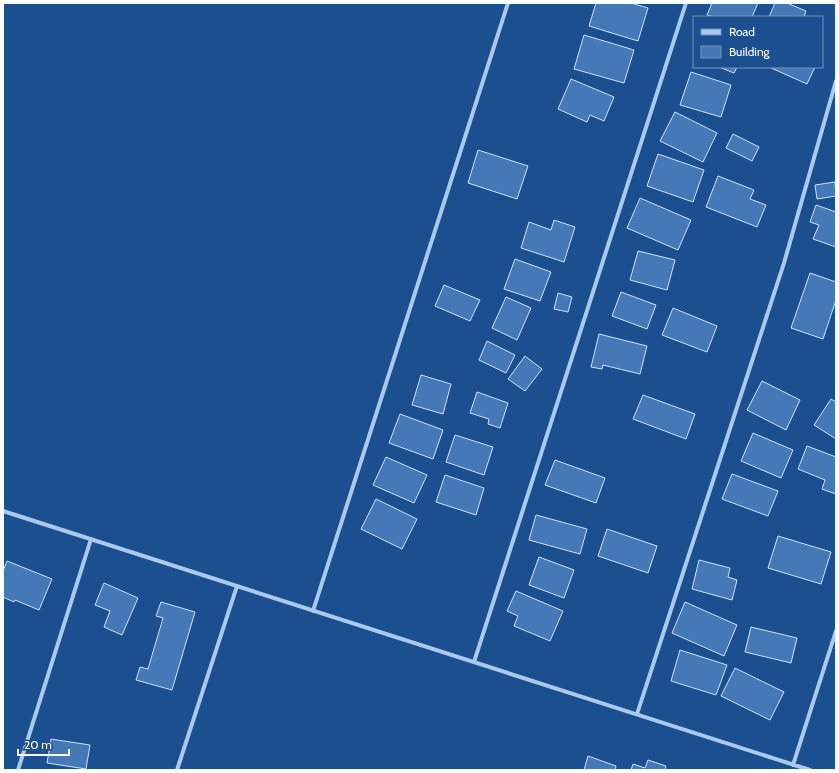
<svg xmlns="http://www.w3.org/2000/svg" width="839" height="773" viewBox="0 0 839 773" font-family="Cabin,sans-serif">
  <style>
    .building { fill: #4478b7; stroke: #cfe3fa }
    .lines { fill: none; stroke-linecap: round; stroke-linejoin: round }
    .minor { stroke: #a9c9ee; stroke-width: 4 }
  </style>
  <rect width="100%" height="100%" fill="#1b4f8f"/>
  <!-- building -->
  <path class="building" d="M596 3H631L648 8 638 41 589 26Z
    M712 3H758L752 17H714L707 15Z
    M775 3H787L806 11 804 17H769Z
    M584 35 634 50 624 83 574 69Z
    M719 67H737L734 73Z
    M769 67H815L807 84Z
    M691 72 731 85 721 117 680 105Z
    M571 79 614 97 604 121 590 115 587 122 558 109Z
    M675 112 717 133 703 162 660 141Z
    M733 134 759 147 752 161 726 148Z
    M478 150 528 166 517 199 468 183Z
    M658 154 704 170 693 202 647 186Z
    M718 176 754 190 750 199 766 205 757 227 706 207Z
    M835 182 836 196 817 199 815 185Z
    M640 198 691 220 678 250 627 228Z
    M816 205 836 212V247L813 239 819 225 810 222Z
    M554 220 575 227 564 262 521 248 529 222 551 230Z
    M638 251 675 260 667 290 630 280Z
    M515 259 551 272 540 301 504 289Z
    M810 273 836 282V300L823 339 791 328Z
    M444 285 480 300 470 321 435 306Z
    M621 292 656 305 647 329 612 316Z
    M558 293 572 297 568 312 554 309Z
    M506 297 531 308 517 340 492 328Z
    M673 308 717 326 707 352 662 335Z
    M599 334 647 346 640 374 603 365 602 369 591 367Z
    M487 341 515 355 506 373 479 360Z
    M525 356 542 369 525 391 508 379Z
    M421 375 451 384 443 414 412 405Z
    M762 381 800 400 786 430 747 410Z
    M477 392 508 403 500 428 488 424 489 419 470 413Z
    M643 395 695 414 686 439 633 419Z
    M831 399 836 402V439L814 425Z
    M400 414 443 430 433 459 389 443Z
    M753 433 793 450 781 478 741 461Z
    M455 435 493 447 484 475 446 462Z
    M807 446 836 457V494L822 489 825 480 798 469Z
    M386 457 427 475 414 503 373 485Z
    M555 460 605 478 596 503 545 485Z
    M732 474 778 491 768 516 722 499Z
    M445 475 484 488 476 515 436 502Z
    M376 499 417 519 402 549 361 529Z
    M536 515 587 529 580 554 529 540Z
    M607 529 657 546 648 573 598 556Z
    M778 536 831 552 821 584 768 568Z
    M539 557 574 570 564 598 529 585Z
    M699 560 730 568 728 577 737 580 732 600 692 589Z
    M7 561 52 579 39 610 15 600 14 602 3 597V571Z
    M104 583 138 598 122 635 104 627 110 611 95 605Z
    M516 591 563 611 550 641 514 626 518 616 507 611Z
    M161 602 195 612 172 690 136 680 140 667 148 669 163 618 156 616Z
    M685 602 737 625 724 656 672 633Z
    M751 627 797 638 791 663 745 652Z
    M680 650 727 665 716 695 671 681Z
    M735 668 784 692 770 720 721 696Z
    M51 739 90 745 86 769 47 763Z
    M588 756 616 766 615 770H584Z
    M648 760 666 766 665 770H631L633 764 645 768Z"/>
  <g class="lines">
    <!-- minor -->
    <path class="minor" d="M3 511 810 770
      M313 611 508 3
      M474 662 686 3
      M637 714 784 263 836 81
      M793 765 836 631
      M18 770 91 539
      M177 770 237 586"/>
  </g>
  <!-- border -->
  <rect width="839" height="773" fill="none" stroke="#ffffff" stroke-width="8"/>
  <!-- legend -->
  <rect x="693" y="16" width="130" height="52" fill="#1b4f8f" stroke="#7695bc"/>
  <rect x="701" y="29" width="20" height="6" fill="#a9c9ee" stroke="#7695bc"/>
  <text x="729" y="36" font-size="12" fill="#ffffff">Road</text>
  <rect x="701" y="46" width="20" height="12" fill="#4478b7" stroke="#7695bc"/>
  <text x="729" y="56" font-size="12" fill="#ffffff">Building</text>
  <!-- scale -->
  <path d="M18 749v6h51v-6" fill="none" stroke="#ffffff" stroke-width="2"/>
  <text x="24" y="749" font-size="12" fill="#ffffff" stroke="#1b4f8f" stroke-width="3" paint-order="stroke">20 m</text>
</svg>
